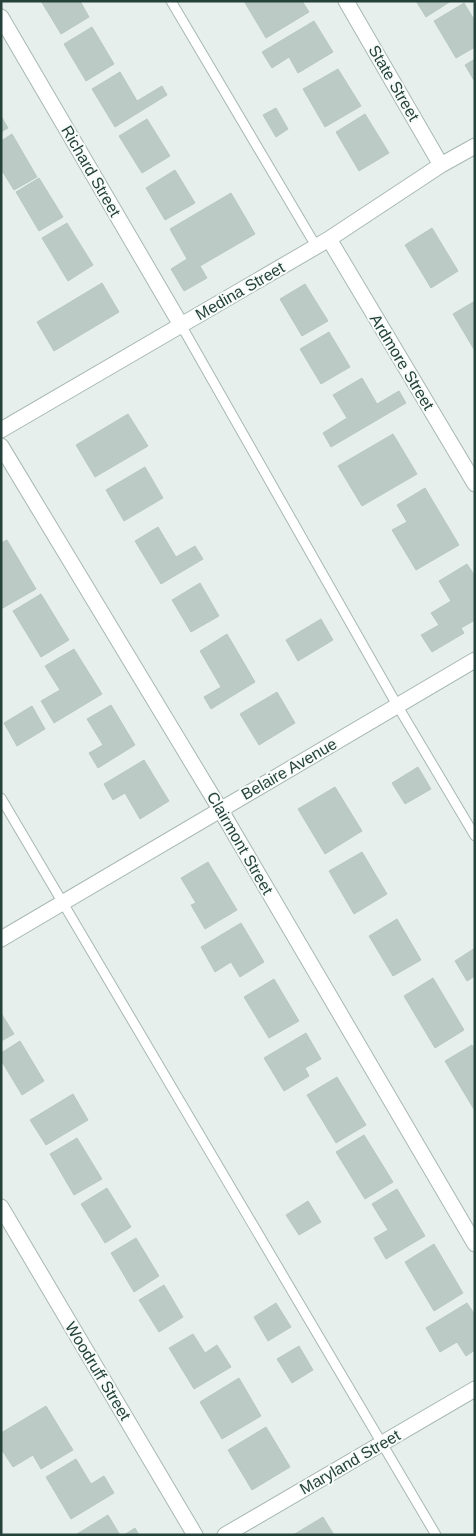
<svg xmlns="http://www.w3.org/2000/svg" width="476" height="1536" viewBox="0 0 476 1536" font-family="Arial,sans-serif">
  <style>
    .building { fill: #bbcac4; stroke: #b8c9c2 }
    .lines { fill: none; stroke-linecap: round; stroke-linejoin: round }
    .lane-casing { stroke: #a8b8b2; stroke-width: 11 }
    .street-casing { stroke: #a8b8b2; stroke-width: 17 }
    .lane { stroke: #fff; stroke-width: 9 }
    .street { stroke: #fff; stroke-width: 15 }
    .labels { text-anchor: middle; dominant-baseline: central; stroke-width: 4; stroke-linejoin: round; paint-order: stroke }
    .street-label { font-size: 16px; fill: #24423a; stroke: #f7fbf9 }
  </style>
  <rect width="100%" height="100%" fill="#e6efeb"/>
  <!-- building -->
  <path class="building" d="M41 1H80L89 17 61 34Z
    M244 1H302L309 12 266 38Z
    M416 1H451L426 17Z
    M464 3 475 21V47L456 58 434 21Z
    M314 21 333 52 298 73 289 57 272 68 262 52Z
    M92 27 114 64 86 81 64 44Z
    M475 59V82L465 65Z
    M338 69 361 106 325 127 303 89Z
    M120 72 137 101 162 86 167 95 115 127 92 89Z
    M276 108 288 129 276 137 263 115Z
    M365 114 389 153 359 171 336 132Z
    M1 116 8 128 1 132Z
    M147 119 170 156 142 173 119 136Z
    M12 134 37 177 14 190 1 169V141Z
    M175 170 195 203 165 220 146 188Z
    M39 178 63 217 39 231 16 192Z
    M231 193 255 234 200 266 207 278 184 291 171 269 187 259 170 229Z
    M67 223 93 265 68 281 42 238Z
    M432 228 458 271 431 288 405 245Z
    M102 283 119 312 54 351 37 322Z
    M305 284 328 321 302 336 280 299Z
    M475 301V351L453 314Z
    M329 332 350 367 321 384 300 349Z
    M362 378 377 404 399 391 406 403 331 447 323 433 347 418 333 395Z
    M128 414 148 446 95 477 76 445Z
    M393 434 417 474 362 506 338 466Z
    M145 467 163 498 124 521 106 490Z
    M425 488 459 545 416 570 392 530 407 522 397 505Z
    M158 527 176 557 195 546 203 559 161 584 135 541Z
    M7 540 36 589 1 609V543Z
    M467 564 475 576V620L461 628 464 633 432 652 421 635 439 625 431 613 451 601 439 581Z
    M200 583 219 616 191 632 172 600Z
    M41 594 69 640 41 657 13 611Z
    M321 619 333 640 298 661 286 640Z
    M227 634 255 682 211 709 204 697 221 687 200 651Z
    M74 649 102 694 54 723 41 701 60 690 45 666Z
    M277 692 295 723 259 745 240 714Z
    M111 705 135 745 98 768 89 753 103 745 87 719Z
    M32 706 45 729 17 746 4 723Z
    M144 760 169 801 140 819 125 793 113 800 104 784Z
    M418 767 431 789 405 804 392 783Z
    M335 787 362 831 325 854 298 809Z
    M362 852 387 894 354 914 329 871Z
    M208 862 237 910 205 929 191 905 196 903 181 878Z
    M397 919 421 960 393 976 369 936Z
    M241 923 264 962 240 977 231 962 215 972 201 947Z
    M475 948V976L467 981 455 961Z
    M433 978 464 1030 435 1048 404 996Z
    M274 979 299 1021 269 1038 244 997Z
    M1 1013 14 1034 1 1041Z
    M306 1033 321 1059 305 1068 309 1076 284 1091 264 1058Z
    M20 1041 44 1081 22 1095 1 1060V1053Z
    M472 1045 475 1049V1111L445 1061Z
    M337 1077 366 1125 336 1143 307 1095Z
    M73 1094 88 1120 46 1145 30 1120Z
    M364 1135 393 1182 365 1199 336 1152Z
    M77 1138 102 1179 74 1195 50 1154Z
    M107 1188 131 1227 105 1243 81 1204Z
    M397 1189 425 1236 386 1259 374 1238 388 1230 372 1204Z
    M308 1201 321 1222 299 1235 286 1215Z
    M136 1238 159 1276 134 1292 111 1253Z
    M434 1244 463 1293 434 1311 405 1262Z
    M164 1285 183 1317 159 1332 139 1300Z
    M276 1303 291 1327 268 1341 254 1317Z
    M467 1303 475 1315V1350L466 1356 457 1342 440 1352 426 1328Z
    M193 1334 205 1353 217 1345 231 1367 194 1389 169 1348Z
    M299 1346 313 1370 292 1383 277 1359Z
    M239 1378 261 1416 222 1439 200 1402Z
    M46 1406 73 1450 41 1469 33 1455 13 1467 2 1450 1 1451V1433Z
    M266 1427 290 1467 252 1490 228 1450Z
    M76 1459 91 1484 104 1476 114 1493 71 1519 46 1477Z
    M108 1515 120 1535H77V1534Z
    M323 1517 334 1535H293Z
    M135 1528 139 1535H124Z"/>
  <g class="lines">
    <defs>
      <path id="lane" d="M171 1 316 246
        M181 325 397 705 475 836
        M1 798 436 1535"/>
      <path id="street" d="M346 1 441 165
        M1 17 181 325
        M329 239 475 484
        M1 430 329 239 441 165 475 146
        M1 446 220 809 475 1244
        M1 939 475 660
        M1 1207 195 1535
        M225 1535 475 1389"/>
    </defs>
    <!-- lane casing -->
    <use href="#lane" class="lane-casing"/>
    <!-- street casing -->
    <use href="#street" class="street-casing"/>
    <!-- lane -->
    <use href="#lane" class="lane"/>
    <!-- street -->
    <use href="#street" class="street"/>
  </g>
  <g class="labels">
    <!-- street labels -->
    <g class="street-label">
      <text transform="translate(394 83) rotate(60)">State Street</text>
      <text transform="translate(91 171) rotate(60)">Richard Street</text>
      <text transform="translate(240 291) rotate(-30)">Medina Street</text>
      <text transform="translate(402 362) rotate(59)">Ardmore Street</text>
      <text transform="translate(289 769) rotate(-30)">Belaire Avenue</text>
      <text transform="translate(240 843) rotate(60)">Clairmont Street</text>
      <text transform="translate(98 1371) rotate(59)">Woodruff Street</text>
      <text transform="translate(350 1462) rotate(-30)">Maryland Street</text>
    </g>
  </g>
  <!-- border -->
  <rect width="476" height="1536" fill="none" stroke="#24423a" stroke-width="5"/>
</svg>
